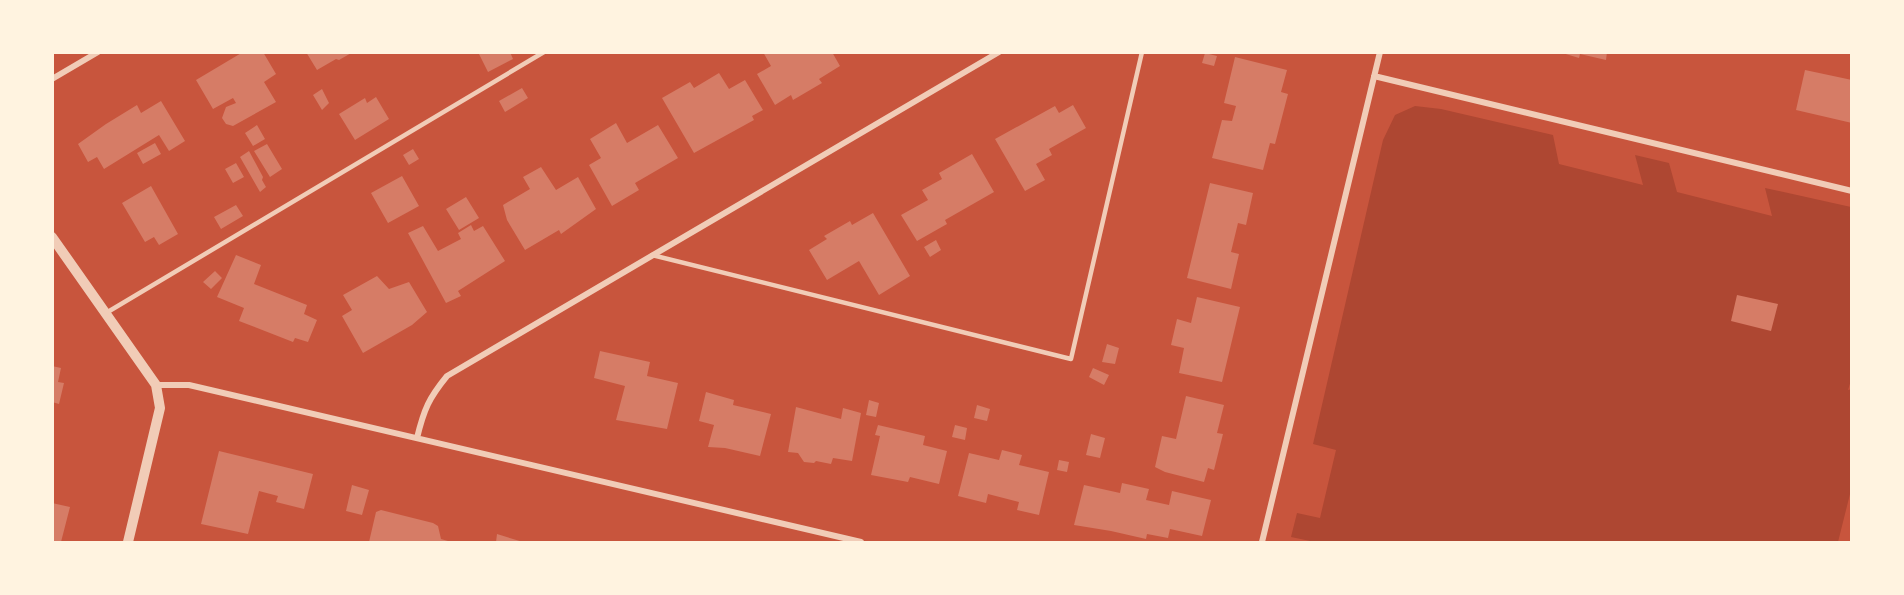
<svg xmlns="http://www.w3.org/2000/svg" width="1904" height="595" viewBox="0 0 1904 595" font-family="'Source Sans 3',sans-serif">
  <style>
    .green { fill: #ae4732 }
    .building { fill: #d67c66 }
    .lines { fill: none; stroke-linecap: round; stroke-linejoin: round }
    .service { stroke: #f1ccb7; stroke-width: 4.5 }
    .minor { stroke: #f1ccb7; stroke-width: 6 }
    .tertiary { stroke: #f1ccb7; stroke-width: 10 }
  </style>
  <rect width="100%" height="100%" fill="#c8553d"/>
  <!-- green -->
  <path class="green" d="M1415 106 1441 109 1553 135 1559 164 1643 185 1635 155 1669 163 1677 192 1772 216 1765 188 1851 207 1852 377 1848 390 1852 389V486L1838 542H1315L1291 537 1297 513 1320 518 1336 450 1313 444 1383 140 1395 115Z"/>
  <!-- building -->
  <path class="building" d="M243 52H263L276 74 264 82 276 102 233 126 226 124 222 118 226 107 236 103 233 98 213 109 196 80Z
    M306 52H353L339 60 336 59 317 70Z
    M478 52H510L513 59 488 72Z
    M763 52H832L840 66 819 79 822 83 793 100 791 95 775 105 757 74 771 66Z
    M1559 52H1607L1606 60 1580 54 1579 58Z
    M1205 53 1217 56 1214 66 1202 63Z
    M1235 57 1287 70 1281 92 1288 94 1275 144 1270 143 1263 170 1212 158 1222 120 1232 121 1236 106 1224 103Z
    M1805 70 1852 80V123L1796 110Z
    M719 73 729 89 745 80 763 110 752 116 754 120 694 153 662 98 690 82 694 88Z
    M522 88 528 98 505 112 499 101Z
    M322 89 329 103 322 110 313 95Z
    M376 97 389 119 355 140 339 114 365 98 367 103Z
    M161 101 185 141 169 151 159 135 104 169 97 157 88 162 78 144 106 124 137 105 141 113Z
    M1073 105 1086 128 1049 149 1052 155 1036 164 1045 180 1025 191 995 139 1055 106 1059 113Z
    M616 123 627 143 658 125 678 158 635 183 639 190 612 206 589 165 601 158 590 139Z
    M257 125 265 139 253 146 245 133Z
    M155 143 161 154 143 164 137 153Z
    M267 144 282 169 270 177 254 151Z
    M413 149 419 159 409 165 403 155Z
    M249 151 263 177 262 180 266 187 260 192 240 157Z
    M972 154 994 192 945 220 947 224 917 241 901 215 928 200 922 190 942 179 939 173Z
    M236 163 244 177 233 183 225 169Z
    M541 167 556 190 578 177 596 209 561 234 559 230 525 250 507 220 503 205 530 189 523 177Z
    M402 176 419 206 388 223 371 193Z
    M1210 183 1253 193 1246 225 1238 223 1231 252 1239 254 1231 289 1187 278Z
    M151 186 178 234 159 245 154 237 145 242 122 203Z
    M466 197 479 218 459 230 446 209Z
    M236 205 243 216 221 229 214 217Z
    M873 213 910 276 879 295 859 261 827 280 809 250 827 239 824 236 850 221 852 225Z
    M471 225 474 231 483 226 505 261 458 291 461 296 446 303 408 233 423 226 438 251 461 239 458 233Z
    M936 240 941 250 930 257 924 247Z
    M236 255 261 265 254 284 307 305 304 314 317 320 308 342 295 338 293 342 239 321 244 308 217 297Z
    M215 271 222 278 211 289 203 282Z
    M377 276 389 289 409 282 427 312 412 325 363 353 342 316 352 310 343 295Z
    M1737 295 1778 304 1771 331 1731 321Z
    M1197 297 1240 307 1222 382 1179 373 1184 348 1171 345 1177 319 1191 323Z
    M1107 344 1119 348 1115 364 1102 362Z
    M600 351 650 362 647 376 678 383 667 429 616 420 625 386 594 378Z
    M52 366 61 368 58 382 64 383 59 404 52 402Z
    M1093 368 1109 375 1104 385 1089 377Z
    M706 392 734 400 733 405 771 414 760 456 725 448 708 447 714 425 699 421Z
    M1186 396 1224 405 1217 433 1223 434 1214 470 1208 468 1204 482 1165 472 1155 467 1162 436 1176 439Z
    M869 400 879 403 876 417 866 415Z
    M977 405 990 409 987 421 974 418Z
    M796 407 841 419 843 408 861 413 852 461 833 458 831 464 816 461 814 463 804 462 798 453 788 452Z
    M878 425 925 436 923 445 947 451 939 484 910 477 908 482 871 475 880 436 875 435Z
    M955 425 967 428 965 440 952 437Z
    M1091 434 1105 438 1100 458 1086 455Z
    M1002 450 1022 455 1019 465 1049 472 1039 515 1017 510 1019 502 988 494 986 503 958 496 969 453 999 460Z
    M219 451 313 474 304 509 276 502 278 496 259 491 248 534 201 524Z
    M1059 460 1069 462 1067 472 1057 470Z
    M1122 483 1149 489 1146 500 1169 505 1172 491 1211 500 1202 536 1170 529 1168 538 1147 534 1146 539 1111 531 1074 525 1084 485 1120 493Z
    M352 485 369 490 362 515 346 511Z
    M52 503 70 507 61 542H52Z
    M381 510 433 523 438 526 441 539 448 541 447 542H369L376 512Z
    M497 534 523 542H496Z"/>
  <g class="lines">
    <!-- service -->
    <path class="service" d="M652 255 1071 359 1142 52
      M106 313 544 52"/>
    <!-- minor -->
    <path class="minor" d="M1374 76 1852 191
      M52 79 98 52
      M156 385H189L861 542
      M417 438C424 409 429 398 447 376L999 52
      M1262 542 1380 52"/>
    <!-- tertiary -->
    <path class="tertiary" d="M52 237 156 385 160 408 128 542"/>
  </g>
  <!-- border -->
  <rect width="1904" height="595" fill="none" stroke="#fff3e0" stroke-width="108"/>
</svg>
